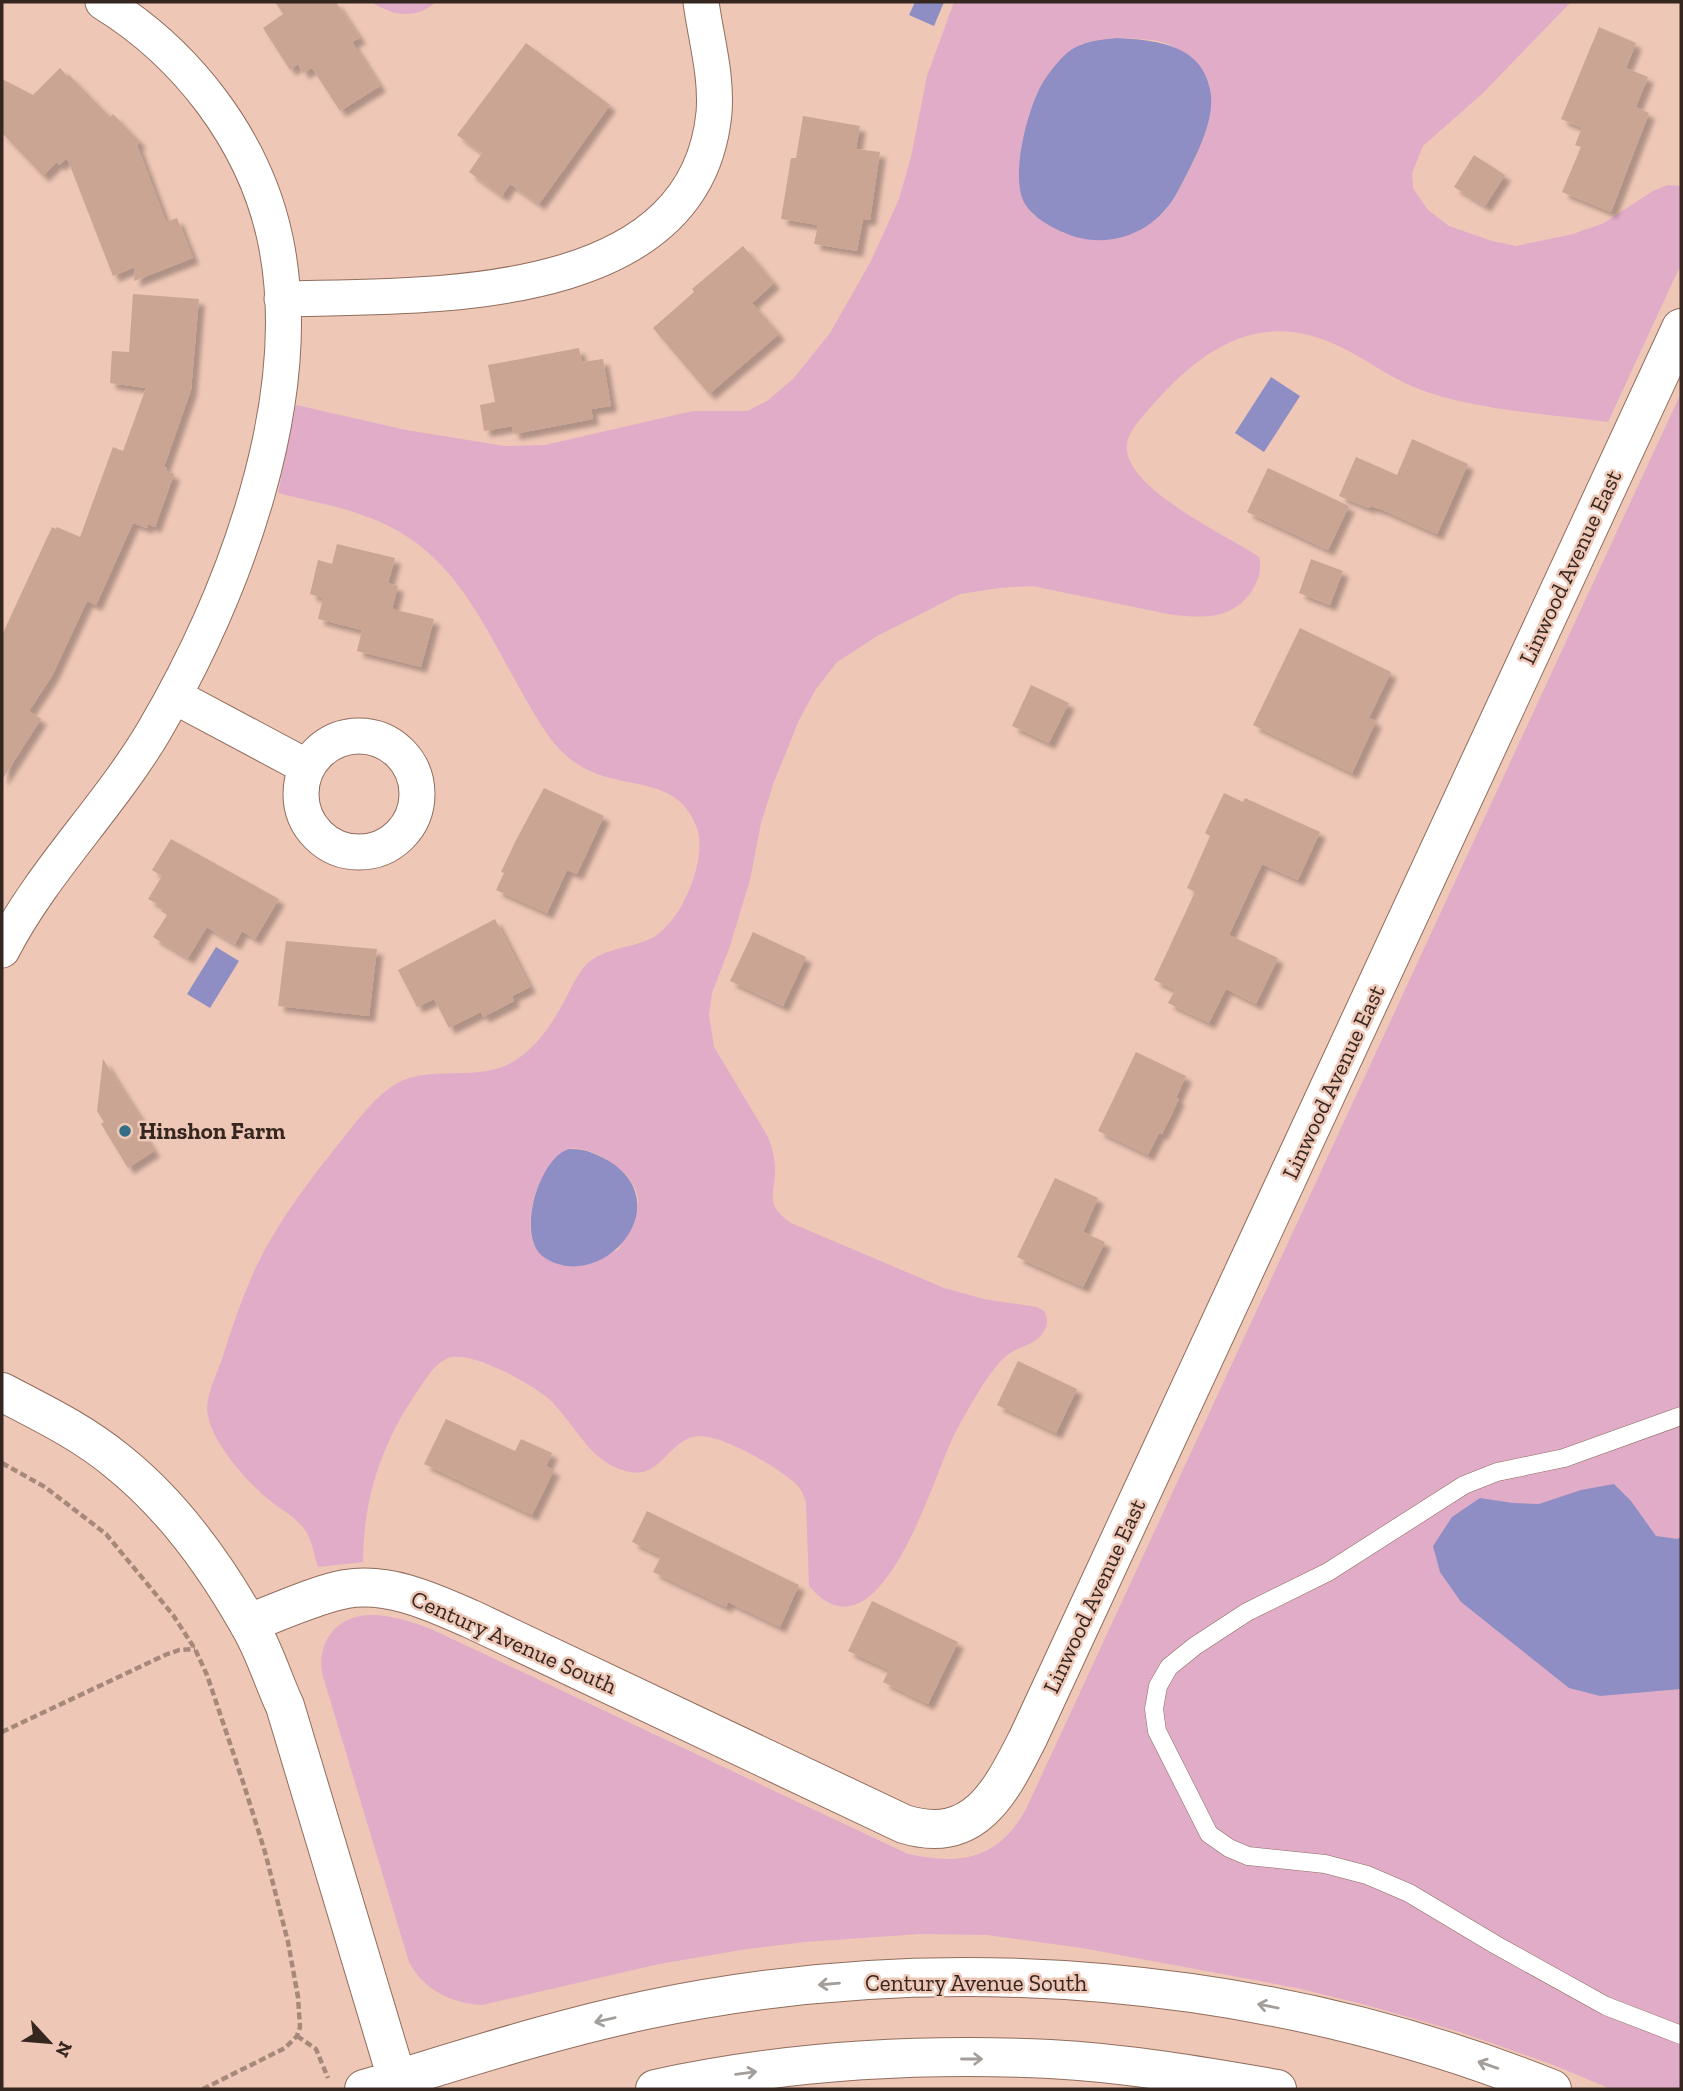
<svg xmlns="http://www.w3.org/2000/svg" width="1683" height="2091" viewBox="0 0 1683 2091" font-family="'Zilla Slab',serif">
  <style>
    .green { fill: #e0acc8; fill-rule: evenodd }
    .water { fill: #8f8ec4 }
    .building { fill: #caa594; filter: url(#shadow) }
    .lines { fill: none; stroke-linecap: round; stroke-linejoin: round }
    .lane-casing { stroke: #906d5d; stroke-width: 19 }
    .street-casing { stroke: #906d5d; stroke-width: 37 }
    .secondary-casing { stroke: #906d5d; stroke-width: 40 }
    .path { stroke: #a7897c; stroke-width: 4.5; stroke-dasharray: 7 3.5; stroke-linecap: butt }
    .lane { stroke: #fff; stroke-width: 18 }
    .street { stroke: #fff; stroke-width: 35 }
    .secondary { stroke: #fff; stroke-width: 38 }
    .oneway { stroke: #a49e9b }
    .poi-dot { fill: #326f86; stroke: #efc7b6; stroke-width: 2.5 }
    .labels { text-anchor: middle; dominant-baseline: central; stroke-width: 5; stroke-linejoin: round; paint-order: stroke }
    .street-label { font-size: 23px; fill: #352720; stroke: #efc7b6 }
    .poi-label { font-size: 23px; font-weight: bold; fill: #352720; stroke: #efc7b6; text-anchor: start }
  </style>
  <defs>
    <filter id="shadow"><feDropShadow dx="6" dy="6" stdDeviation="2" flood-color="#0004"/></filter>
  </defs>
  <rect width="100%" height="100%" fill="#efc7b6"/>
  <!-- green -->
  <path class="green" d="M371 2H436C415 20 394 16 371 2Z
    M954 2H1571L1483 93 1423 146 1412 173 1413 188 1428 210 1449 226 1492 241 1516 246 1573 234 1604 223 1653 191 1668 185 1681 186V264L1608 422C1548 414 1472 410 1416 388 1386 376 1361 355 1332 343 1254 310 1199 352 1149 409 1141 418 1132 428 1128 439 1113 485 1230 536 1259 557 1262 569 1259 579 1253 589 1234 620 1204 618 1173 615L1032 586 999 588 960 594 879 635 837 662 816 689 799 720 774 782 761 823 750 880 729 949 712 993 709 1014 714 1047 768 1137C772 1148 775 1158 775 1169 775 1196 764 1204 791 1223L944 1288 984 1299 1037 1307 1044 1311C1048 1318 1048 1324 1044 1331 1035 1347 1016 1346 1005 1357 987 1373 967 1412 955 1433 934 1473 880 1670 809 1586L806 1502C803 1495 802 1490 796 1484 779 1468 715 1429 692 1437 668 1444 659 1478 630 1472 592 1465 578 1429 553 1403 537 1386 472 1350 448 1358 433 1364 422 1385 413 1398 380 1447 363 1503 363 1562L318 1567C314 1555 312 1540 305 1530 296 1517 280 1509 268 1499 247 1482 213 1443 208 1416 204 1400 215 1378 221 1362 234 1322 247 1281 268 1244 288 1209 312 1177 337 1146 354 1125 369 1103 391 1087 425 1063 470 1082 507 1065 536 1051 554 1021 568 994 573 984 578 974 585 966 602 948 628 949 650 939 681 925 708 859 697 828 679 777 628 789 590 771 564 759 549 739 535 715 489 640 461 551 370 518 341 506 308 501 278 493L296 405 406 430 505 446 545 445 693 411H747L767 401 793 379 830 333 871 261 899 199 911 157 927 76ZM1117 38C1133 39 1156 38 1170 45 1178 49 1203 70 1206 77 1225 113 1185 181 1165 211L1081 238 1063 233 1046 223 1034 215 1025 204 1021 194 1019 169 1022 150 1027 126 1042 83 1081 44ZM573 1148C597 1149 636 1173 638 1199 639 1218 627 1235 618 1250 605 1254 584 1265 571 1266 566 1266 559 1263 555 1262 506 1250 539 1155 573 1148Z
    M1681 393V2089H1611L1551 2064 1460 2032 1366 2005 1297 1988 1082 1948 987 1935 920 1934 805 1942 747 1949 659 1964 482 2005C451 2003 424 1990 409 1962L322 1673C320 1660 322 1647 329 1636 353 1602 398 1617 431 1629L908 1854C963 1866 1000 1858 1027 1807Z"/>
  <!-- water -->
  <path class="water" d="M915 2H944L934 26 909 15Z
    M1117 38C1155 40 1201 44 1210 89 1217 120 1193 162 1179 189 1155 237 1101 254 1054 228 1043 222 1032 215 1025 204 1009 178 1028 107 1043 82 1050 71 1058 61 1067 53 1081 41 1099 40 1117 38Z
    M1271 377 1300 396 1264 452 1235 433Z
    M216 947 239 961 210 1008 187 994Z
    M569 1149C584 1148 597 1154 609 1161 680 1205 602 1294 545 1258 514 1239 539 1157 569 1149Z
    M1614 1484 1631 1501 1656 1536 1678 1539 1681 1536V1689L1600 1696 1569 1688 1461 1602 1440 1572 1433 1546 1452 1517 1480 1498 1513 1503 1539 1504 1581 1490Z"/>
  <!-- building -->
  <path class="building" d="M275 2H336L360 38 352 42 380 86 340 111 312 68 303 73 298 64 290 70 263 28 283 14Z
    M1599 27 1636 43 1626 68 1648 77 1636 107 1649 113 1611 212 1562 192 1581 147 1575 145 1582 128 1561 119Z
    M526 43 610 105 539 204 510 184 502 196 469 172 482 153 457 135Z
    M60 68 67 76 69 75 110 117 113 114 140 142 137 145 166 222 177 218 193 258 134 281 135 267 113 276 67 158 59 165 57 162 43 176 2 133V79L33 95Z
    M803 116 860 126 856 149 880 152 870 220 863 219 857 251 814 244 818 225 781 219 791 158H796Z
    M1474 155 1505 175 1485 206 1454 187Z
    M743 246 774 283 752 303 779 334 709 394 653 328 694 292 692 289Z
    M133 294 199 299 191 390 164 467 167 468 166 471 174 474 155 527 148 524 147 528 133 523 96 605 87 601 52 676 29 711 41 719 2 780V635L52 527 56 529 57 527 80 537 113 447 123 451 146 388 110 383 112 351 129 352Z
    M579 348 582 362 603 359 611 406 591 409 593 419 514 434 512 426 484 431 480 405 495 402 488 365Z
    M1412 439 1468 464 1437 534 1383 510 1370 506 1369 508 1339 496 1356 457 1397 475Z
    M1268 468 1349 506 1328 550 1247 512Z
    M337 544 395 558 388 583 398 586 392 609 434 619 421 667 357 651 362 630 318 619 323 598 310 594 318 560 332 564Z
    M1311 559 1343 571 1330 605 1299 593Z
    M1300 628 1391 672 1369 718 1376 721 1352 773 1253 725Z
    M1031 685 1069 703 1049 743 1012 726Z
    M544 788 604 816 577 874 567 870 547 913 496 890 504 873 501 872 516 840Z
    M1224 793 1243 802 1245 798 1320 832 1298 880 1262 864 1229 935 1278 958 1256 1004 1226 989 1209 1023 1168 1003 1175 990 1154 980 1195 892 1187 888 1210 836 1205 833Z
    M171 839 279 899 255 939 242 931 235 944 207 927 188 958 153 937 167 915 161 911 163 907 148 899 162 876 152 870Z
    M495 919 530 987 512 996 514 1001 483 1017 481 1012 449 1028 434 999 417 1007 398 970Z
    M753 932 806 957 783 1006 730 981Z
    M286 941 377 949 369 1016 278 1006Z
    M1136 1052 1186 1076 1176 1098 1179 1099 1162 1134 1159 1133 1148 1155 1098 1131Z
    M103 1059 147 1129 142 1132 154 1151 128 1168 101 1124 104 1122 97 1111Z
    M1055 1178 1098 1198 1083 1232 1105 1242 1083 1287 1017 1257Z
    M1018 1361 1077 1389 1056 1433 997 1405Z
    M446 1419 515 1451 521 1439 552 1453 546 1466 554 1470 532 1515 424 1464Z
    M647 1511 799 1585 780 1627 728 1602 726 1607 653 1572 661 1556 632 1542Z
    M872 1601 958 1642 928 1704 883 1682 889 1670 848 1651Z"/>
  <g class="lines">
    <defs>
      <path id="lane" d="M1681 1416 1564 1458 1497 1472 1464 1485 1328 1572 1247 1612 1195 1646 1169 1667 1158 1686 1154 1709 1157 1731 1209 1834 1229 1848 1248 1856 1325 1864 1367 1875 1409 1893 1496 1945 1606 2006 1681 2035"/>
      <path id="street" d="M282 299C423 295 695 308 714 113 717 75 706 39 701 2
        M174 696 307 767
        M301 794a58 58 0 1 1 116 0a58 58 0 1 1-116 0Z
        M2 950C42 872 109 807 154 731 234 594 309 398 275 238 254 140 186 53 103 2"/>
      <path id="secondary" d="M2 1392C42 1413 82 1432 117 1461 171 1504 214 1563 248 1623 264 1649 272 1678 285 1706L400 2089
        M249 1623C279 1612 314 1595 346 1589 390 1582 432 1602 471 1619L904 1824C975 1846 1001 1791 1028 1738L1681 328
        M364 2089C458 2061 551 2030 646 2010 945 1947 1268 1975 1552 2089
        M655 2089C783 2061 919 2053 1050 2059 1126 2063 1202 2076 1277 2089"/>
    </defs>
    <!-- lane casing -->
    <use href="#lane" class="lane-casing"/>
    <!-- street casing -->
    <use href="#street" class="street-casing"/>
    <!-- secondary casing -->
    <use href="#secondary" class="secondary-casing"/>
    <!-- path -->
    <path class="path" d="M2 1463 45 1487 106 1534 173 1615 195 1649 207 1675 244 1785 265 1852 288 1942 298 1997 300 2027 297 2036 285 2048 203 2089
      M2 1732 165 1655 179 1650 195 1649
      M297 2036 316 2049 328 2078"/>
    <!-- lane -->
    <use href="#lane" class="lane"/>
    <!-- street -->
    <use href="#street" class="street"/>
    <!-- secondary -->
    <use href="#secondary" class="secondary"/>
  </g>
  <!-- one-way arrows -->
  <defs><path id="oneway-shaft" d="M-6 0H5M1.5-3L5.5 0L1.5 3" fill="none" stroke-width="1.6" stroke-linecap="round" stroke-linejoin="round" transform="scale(1.75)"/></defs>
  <g class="oneway">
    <use href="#oneway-shaft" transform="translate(829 1984) rotate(175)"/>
    <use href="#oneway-shaft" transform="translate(1268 2006) rotate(-169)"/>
    <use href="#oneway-shaft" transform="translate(605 2020) rotate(167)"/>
    <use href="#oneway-shaft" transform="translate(972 2059)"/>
    <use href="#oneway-shaft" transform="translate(1488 2065) rotate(-161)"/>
    <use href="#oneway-shaft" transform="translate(746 2073) rotate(-7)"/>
  </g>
  <!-- markers -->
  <circle class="poi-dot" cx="125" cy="1131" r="7"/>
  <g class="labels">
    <!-- street labels -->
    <g class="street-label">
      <text transform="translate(1570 567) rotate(-65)">Linwood Avenue East</text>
      <text transform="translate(1333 1082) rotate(-65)">Linwood Avenue East</text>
      <text transform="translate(1094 1596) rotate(-65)">Linwood Avenue East</text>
      <text transform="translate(514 1642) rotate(24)">Century Avenue South</text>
      <text x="976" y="1983">Century Avenue South</text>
    </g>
    <!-- poi labels -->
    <g class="poi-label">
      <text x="139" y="1131">Hinshon Farm</text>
    </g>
  </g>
  <!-- border -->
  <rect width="1683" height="2091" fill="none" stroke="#352720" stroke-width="7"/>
  <!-- north arrow -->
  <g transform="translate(49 2042) rotate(116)" stroke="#efc7b6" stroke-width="5" paint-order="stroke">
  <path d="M0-5L12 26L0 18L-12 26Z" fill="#352720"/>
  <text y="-10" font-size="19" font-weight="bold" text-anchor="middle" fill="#352720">N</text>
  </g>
</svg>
